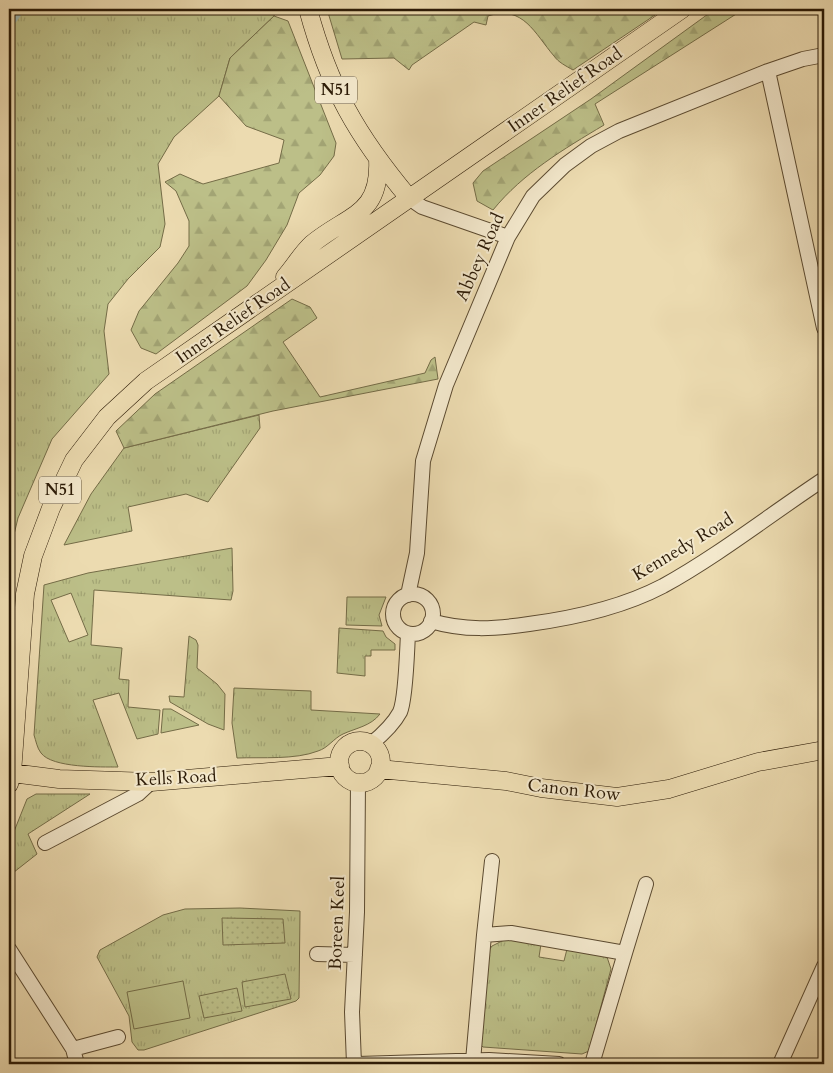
<svg xmlns="http://www.w3.org/2000/svg" width="833" height="1073" viewBox="0 0 833 1073" font-family="Cardo,serif">
  <style>
    .grass { fill: url(#grass-tufts); stroke: #746c47; fill-rule: evenodd }
    .forest { fill: url(#forest-firs); stroke: #746c47 }
    .park { fill: url(#park-dots); stroke: #746c47 }
    .pitch { fill: #bcbf88; stroke: #746c47 }
    .lines { fill: none; stroke-linecap: round; stroke-linejoin: round }
    .canal { stroke: #9cb9b5; stroke-width: 14 }
    .minor-casing { stroke: #5b4a30; stroke-width: 16 }
    .major-casing { stroke: #2b1a06; stroke-width: 19 }
    .minor { stroke: #f3e8cc; stroke-width: 14 }
    .major { stroke: #ecdbb0; stroke-width: 18 }
    .labels { text-anchor: middle; dominant-baseline: central; stroke-width: 4; stroke-linejoin: round; paint-order: stroke }
    .shield { fill: #f3e8cc; stroke: #675841; stroke-width: 1 }
    .shield-label { font-size: 16px; font-weight: bold; fill: #2b1a06 }
    .street-label { font-size: 18px; fill: #2b1a06; stroke: #f3e8cc }
  </style>
  <defs>
    <pattern id="grass-tufts" width="24" height="20" patternUnits="userSpaceOnUse" patternTransform="scale(1.25)"><rect width="24" height="20" fill="#bcbf88"/><path d="M3 7l-1-3M5 7V3M7 7l1-3M15 17l-1-3M17 17v-4M19 17l1-3" fill="none" stroke="#a2a474"/></pattern>
    <pattern id="forest-firs" width="22" height="20" patternUnits="userSpaceOnUse" patternTransform="scale(1.25)"><rect width="22" height="20" fill="#bcbf88"/><path d="M5 1l3.5 6h-7zM16 11l3.5 6h-7z" fill="#a2a474"/></pattern>
    <pattern id="park-dots" width="8" height="8" patternUnits="userSpaceOnUse" patternTransform="scale(1.25)"><rect width="8" height="8" fill="#bcbf88"/><path d="M2 2h.1M6 6h.1" fill="none" stroke="#a2a474" stroke-width="1.8" stroke-linecap="round"/></pattern>
  </defs>
  <rect width="100%" height="100%" fill="#ecdbb0"/>
  <filter id="stains"><feTurbulence type="fractalNoise" baseFrequency=".004" numOctaves="4"/><feColorMatrix values="0 0 0 0 .2 0 0 0 0 .09 0 0 0 0 .02 0 0 0 .5 -.17"/></filter>
  <radialGradient id="worn" r=".72"><stop offset=".6" stop-color="#630" stop-opacity="0"/><stop offset="1" stop-color="#630" stop-opacity=".3"/></radialGradient>
  <!-- grass -->
  <path class="grass" d="M9 9H276L274 16 230 58 219 96 174 137 158 164 165 224 160 247 128 279 108 304 104 331 109 374 52 439 18 518 10 551 9 567Z
    M259 415 260 428 208 502 186 494 128 507 132 531 64 545 91 494 124 448Z
    M232 548 233 591 231 600 94 590 91 645 122 648 119 679 129 680 128 707 160 710 158 734 137 739 119 693 93 700 118 767C101 767 52 768 41 753 37 748 36 741 34 735L44 585 88 573ZM71 593 88 635 69 642 51 600Z
    M347 597H386L379 615 382 626 346 625Z
    M339 628 383 631 386 637 395 644V650H371V656H365V676L337 673Z
    M189 636 196 640 198 645 197 668 217 684 225 694 224 730 208 724 170 702 169 696 184 697Z
    M234 688 311 691V710L380 714C371 726 356 728 343 734 334 738 328 748 318 751 295 760 262 757 237 758L232 723Z
    M163 709H171L199 725 161 733Z
    M90 794 28 834 37 854 9 876V844L27 799 36 794Z
    M240 908 300 911 299 998 296 1001 144 1050H138L132 1042 129 1016 97 957 100 950 163 915 185 909Z
    M506 939 541 944 539 957 564 961 567 949 607 957 611 969 589 1051 582 1054 483 1047 479 1043 487 953 492 946Z"/>
  <!-- forest -->
  <path class="forest" d="M327 9H664L573 70C566 66 558 62 554 56 535 34 523 4 488 16L486 25 474 22 412 65 409 70 394 58 342 59Z
    M715 9H744L595 104 604 125C564 149 523 173 493 210L477 201 473 183 483 171 591 99Z
    M274 16 288 21 336 143 334 156 320 175 299 193 287 225 266 260 247 286 156 354 141 348 131 330 139 311 178 263 189 246V221L176 191 165 182 180 174 203 184 279 163 284 140 246 126 219 96 230 58Z
    M292 299 310 307 317 318 283 342 320 397 425 373 431 360 435 357 438 379 273 411 124 448 116 431 155 394Z"/>
  <!-- park -->
  <path class="park" d="M222 918 283 919 285 943 223 945Z
    M285 974 291 999 245 1007 242 982Z
    M237 988 242 1011 204 1018 199 996Z"/>
  <!-- pitch -->
  <path class="pitch" d="M183 981 190 1018 134 1029 127 992Z"/>
  <g class="lines">
    <!-- canal -->
    <path class="canal" d="M9 20 17 9"/>
    <defs>
      <path id="minor" d="M768 71 824 328
        M409 198 422 207 508 237
        M393 614a20 20 0 1 1 40 0a20 20 0 1 1-40 0Z
        M408 595 417 553 423 461 446 385 508 237 533 196 565 165 591 146 619 131 768 71 803 59 824 55
        M431 621C464 631 495 629 529 624 574 618 623 607 663 586 719 555 771 514 824 479
        M371 744C382 735 393 725 400 712 406 698 407 650 408 634
        M45 843 138 794 151 782
        M484 935 492 861
        M9 949 73 1049 77 1064
        M625 953 646 884
        M317 954 355 955
        M73 1049 118 1037
        M473 1061 484 935 511 933 625 953 592 1064
        M354 1064 352 1012 357 912 358 782
        M358 1064 489 1060 559 1064
        M780 1064 824 966"/>
      <path id="major" d="M308 9C329 87 357 136 409 198
        M285 277C294 267 302 253 312 244 348 214 381 216 378 159
        M339 762a21 21 0 1 1 42 0a21 21 0 1 1-42 0Z
        M379 769 506 781 541 788 617 797 669 789 758 762 824 750
        M12 773 59 779 151 782 340 766
        M9 784 12 773 25 594 33 556 51 508 74 460 107 417 146 381 682 9"/>
    </defs>
    <!-- minor casing -->
    <use href="#minor" class="minor-casing"/>
    <!-- major casing -->
    <use href="#major" class="major-casing"/>
    <!-- minor -->
    <use href="#minor" class="minor"/>
    <!-- major -->
    <use href="#major" class="major"/>
  </g>
  <g class="labels">
    <!-- shield labels -->
    <g class="shield">
      <rect x="315" y="76.5" width="42" height="27" rx="4"/>
      <rect x="39" y="476.5" width="42" height="27" rx="4"/>
    </g>
    <g class="shield-label">
      <text x="336" y="90">N51</text>
      <text x="60" y="490">N51</text>
    </g>
    <!-- street labels -->
    <g class="street-label">
      <text transform="translate(565 90) rotate(-35)">Inner Relief Road</text>
      <text transform="translate(480 257) rotate(-66)">Abbey Road</text>
      <text transform="translate(233 321) rotate(-35)">Inner Relief Road</text>
      <text transform="translate(683 547) rotate(-31)">Kennedy Road</text>
      <text transform="translate(176 778) rotate(-3)">Kells Road</text>
      <text transform="translate(574 790) rotate(6)">Canon Row</text>
      <text transform="translate(337 923) rotate(-88)">Boreen Keel</text>
    </g>
  </g>
  <!-- margin -->
  <rect width="833" height="1073" fill="none" stroke="#ecdbb0" stroke-width="30"/>
  <rect x="10" y="10" width="813" height="1053" fill="none" stroke="#2b1a06" stroke-width="2.5"/>
  <rect x="15" y="15" width="803" height="1043" fill="none" stroke="#2b1a06"/>
  <rect width="100%" height="100%" filter="url(#stains)"/>
  <rect width="100%" height="100%" fill="url(#worn)"/>
</svg>
